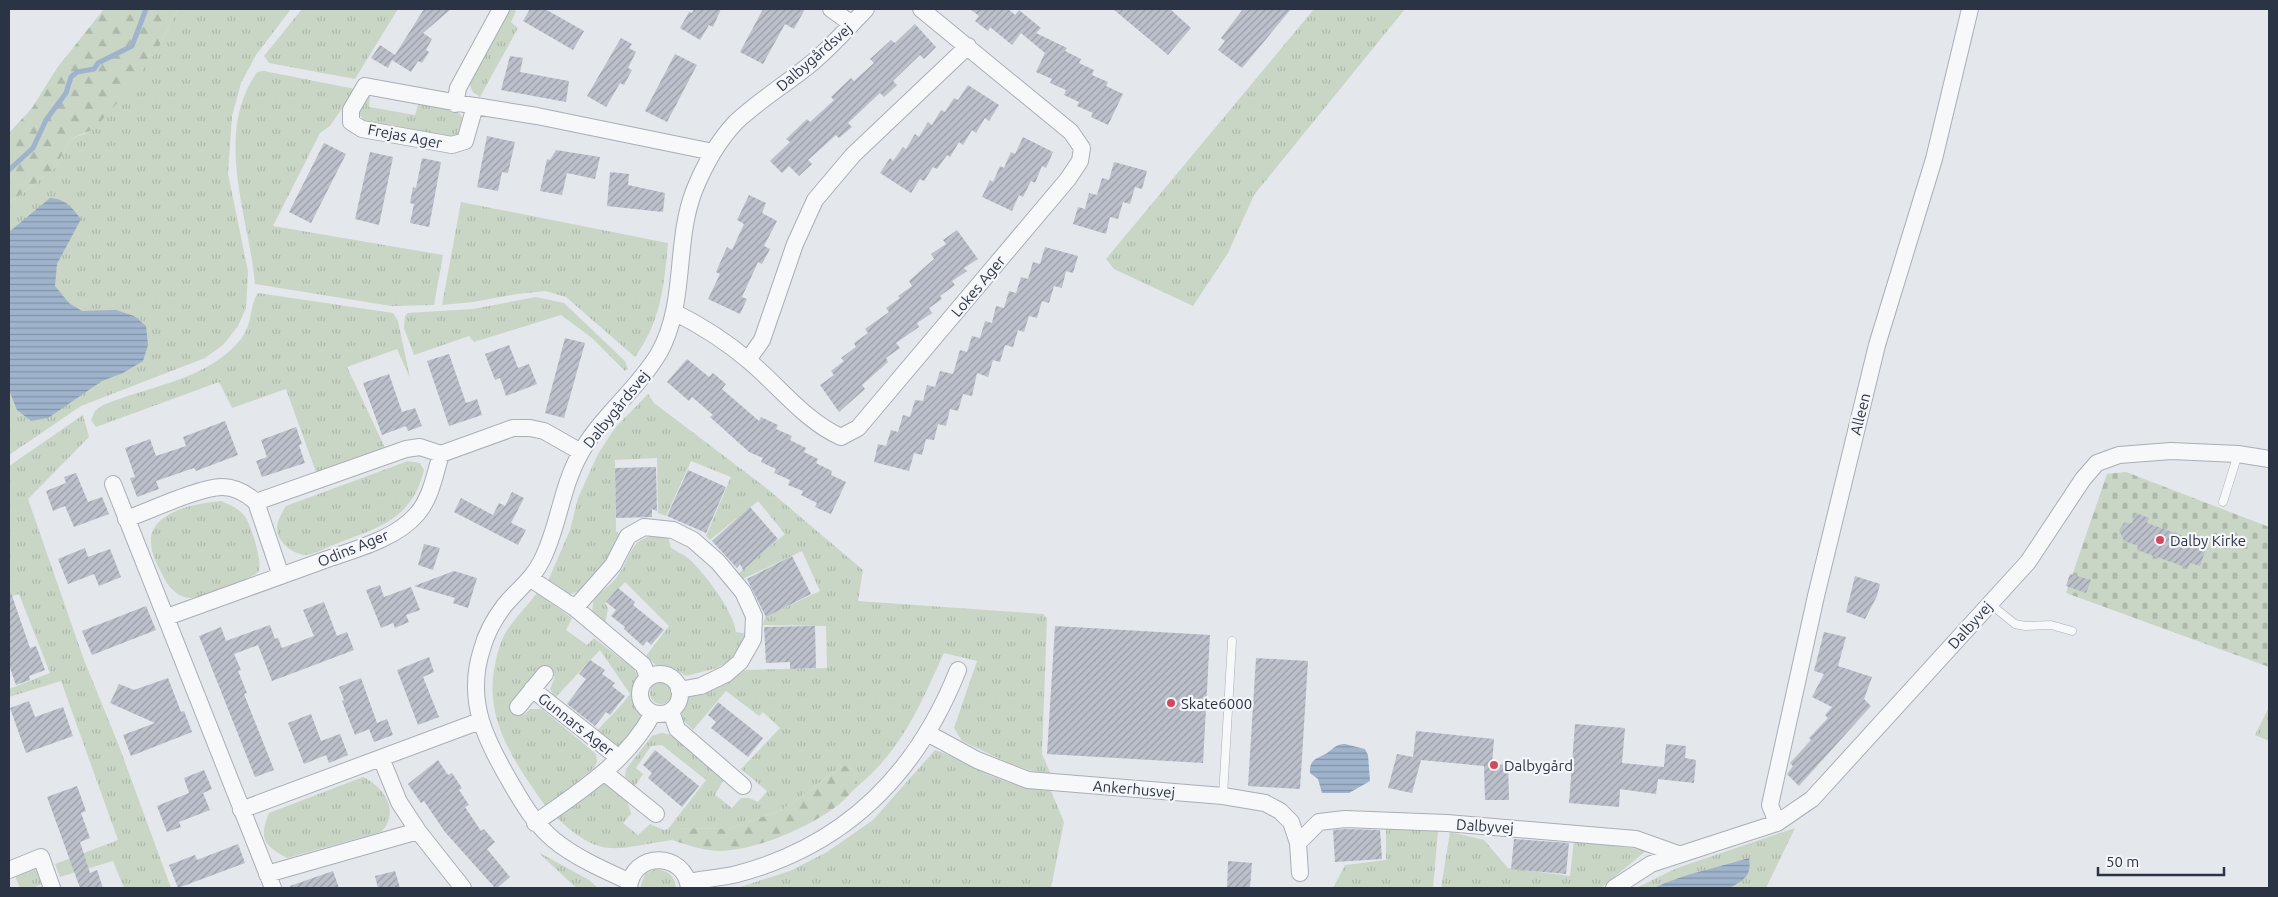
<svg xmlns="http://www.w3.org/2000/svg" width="2278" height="897" viewBox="0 0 2278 897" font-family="Ubuntu,sans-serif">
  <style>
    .grass { fill: url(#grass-tufts) }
    .forest { fill: url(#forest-firs) }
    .cemetery { fill: url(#cemetery-stones) }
    .water { fill: url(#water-rules) }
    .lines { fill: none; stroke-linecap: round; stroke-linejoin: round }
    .stream { stroke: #9fb4cc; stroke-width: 5 }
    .building { fill: url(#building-hatch) }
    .lane-casing { stroke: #a9aeb7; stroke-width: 9 }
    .street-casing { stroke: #a9aeb7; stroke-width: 18 }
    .lane { stroke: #f7f8fa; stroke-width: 8 }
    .street { stroke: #f7f8fa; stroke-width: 16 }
    .poi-dot { fill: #d1495b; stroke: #f4f6f9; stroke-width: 2 }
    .labels { text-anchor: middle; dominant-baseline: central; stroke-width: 4.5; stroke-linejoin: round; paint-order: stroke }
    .street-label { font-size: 15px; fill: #2b3445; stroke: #f4f6f9 }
    .poi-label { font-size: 15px; fill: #2b3445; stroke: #f4f6f9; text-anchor: start }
  </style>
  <defs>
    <pattern id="grass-tufts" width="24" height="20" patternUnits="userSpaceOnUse" patternTransform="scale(1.25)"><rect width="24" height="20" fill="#c9d6c5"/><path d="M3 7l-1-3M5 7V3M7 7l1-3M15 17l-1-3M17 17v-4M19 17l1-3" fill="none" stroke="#adb8ab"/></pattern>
    <pattern id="forest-firs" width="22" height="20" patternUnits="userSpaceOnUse" patternTransform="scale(1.25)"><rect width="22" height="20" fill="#c9d6c5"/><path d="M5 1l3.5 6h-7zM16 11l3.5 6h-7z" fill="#adb8ab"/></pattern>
    <pattern id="cemetery-stones" width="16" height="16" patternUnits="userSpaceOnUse" patternTransform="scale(1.25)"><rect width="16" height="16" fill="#c9d6c5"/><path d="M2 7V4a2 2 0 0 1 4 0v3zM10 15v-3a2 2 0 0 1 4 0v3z" fill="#adb8ab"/></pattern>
    <pattern id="water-rules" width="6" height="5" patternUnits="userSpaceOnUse" patternTransform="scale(1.25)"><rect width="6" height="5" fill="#9fb4cc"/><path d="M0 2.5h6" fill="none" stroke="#8293a7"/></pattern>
    <pattern id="building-hatch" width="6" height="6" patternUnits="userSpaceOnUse" patternTransform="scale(1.25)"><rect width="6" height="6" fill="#bbc0ca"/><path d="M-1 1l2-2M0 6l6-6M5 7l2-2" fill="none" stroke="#989da6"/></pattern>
  </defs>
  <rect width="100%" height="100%" fill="#e4e7ec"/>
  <!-- grass -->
  <path class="grass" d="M178 9H291L256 55 241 83 232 116 228 174 248 271 246 308 238 326 223 345 205 358 81 406 9 455V203L54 169 71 139 87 133 158 49Z
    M302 9H398L355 79 269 63 264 56Z
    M510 9 516 11 511 22 518 28 480 97 472 91 469 82 471 75Z
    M1314 9H1405L1254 195 1228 253 1193 306 1114 269 1106 259Z
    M264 71 355 89 330 126 320 133 273 226 443 255 434 305 391 306 255 284C249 216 213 135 257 72Z
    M370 95 369 107 415 115 419 102C433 105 467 105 463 126 462 135 453 138 446 140L367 125 357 111Z
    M461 202 668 243C664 286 661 321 635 357L566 297 545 291 517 294 473 302 442 305Z
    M258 293 393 313 398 321 410 378 397 349 347 367 386 450 317 475 286 389 232 408 219 382 96 427 91 420 95 411 103 405C149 386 208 380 241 339 253 324 249 306 258 293Z
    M536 297 564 303 625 361 628 369 625 371 592 338 561 315 474 342 469 336 414 355 404 328 405 316 408 313 473 309Z
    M648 394 654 403 765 487 863 570 858 601 1043 614 1047 618 1042 754 1052 777 1013 765 962 741 954 728 977 661 944 653C920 705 903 748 858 786L853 769 844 765 782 810 728 829 676 828 672 840C615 848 602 861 556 817L600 783C615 785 629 798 631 814L623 823 638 835 650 824 664 830 668 829 706 780 662 745 651 746 636 768 643 774 635 786 625 777 626 769 652 736 661 733 672 735 720 774 723 781 715 795 732 808 741 798H749L758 802 767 791 741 769 780 728 763 712 759 716 726 691 693 730 681 718 685 700 693 691 723 682 746 670 827 668 826 626 763 625 765 617 820 591 802 551 743 579 739 573 785 534 758 501 710 540 706 536 731 477 691 461 666 516 658 513 657 458 615 460 616 531 623 537C610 559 594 590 567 595L548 581 570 530 578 498 598 454 615 428Z
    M83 415 89 437 28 499 84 660 119 746 171 888H124L113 861 60 877 55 864 118 840 61 681 9 697V689L50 673 19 594 9 597V466Z
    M408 461 420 463 424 470C412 519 380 527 338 543 329 546 314 555 305 555 292 554 276 541 277 527 278 519 282 513 286 506Z
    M221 501C231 505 240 509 246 518 251 526 264 565 258 572 254 578 199 598 191 598 178 598 168 587 163 576 158 566 152 556 151 544 148 511 198 503 221 501Z
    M661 534 668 536 671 548C676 551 683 554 688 558 704 572 734 612 736 632L748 634 736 657 717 668 686 676 671 667 656 665 646 656 669 626 625 582 605 603 608 608 605 625 592 612 594 598C601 592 611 585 617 577 634 553 628 538 661 534Z
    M537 593 572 618 566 630 587 645 594 638 634 669 638 677C631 699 640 699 641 717L624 747H617L595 733C607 719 619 709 630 694L600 650 555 698 550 689 555 677 544 668 512 706 524 715 530 709H542L596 754 597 762 594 768 546 807C516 764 483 720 495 665 497 654 500 642 506 632 514 619 527 606 537 593Z
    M650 693a11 11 0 1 1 22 0a11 11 0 1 1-22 0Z
    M2269 707V741L2255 735Z
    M935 750C952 755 965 764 981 771 1003 782 1027 788 1051 791L1064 822 1051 888H737L790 871 827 852 873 820Z
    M363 777C384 787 401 812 381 832L287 858C263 845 259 839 269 813Z
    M1386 828 1438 831 1433 888H1333L1345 865 1386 860Z
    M1795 828 1766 888H1636L1677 868Z
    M1450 832 1484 840 1508 868 1570 876 1574 841 1647 850 1601 888H1441Z
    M538 852 589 880 598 888H578L574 886Z
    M36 865 43 884 32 888H20L14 873Z
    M656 869C668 870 675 876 676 888H640L645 874Z"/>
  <!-- forest -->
  <path class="forest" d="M104 9H178L158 49 125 94 94 129 71 139 54 169 9 203V133L32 108 57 68Z
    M844 765 853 769 858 786C851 792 845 800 838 805 810 827 757 850 721 851 704 851 688 845 672 840L675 828 728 829 782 810Z"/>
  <!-- cemetery -->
  <path class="cemetery" d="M2126 472 2269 527V667L2066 593 2107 474Z"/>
  <!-- water -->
  <path class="water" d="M50 198C66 199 71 207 81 219L57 264 55 286 69 303 82 311 116 310 134 316 146 326 148 345 143 361 123 373 102 381 48 418 31 421 17 410 9 390V232Z
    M1345 744 1365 749 1368 755 1370 781 1349 793H1322L1318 779 1310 773C1309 759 1317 759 1327 753 1334 748 1336 744 1345 744Z
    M1749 858C1752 877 1743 880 1730 888H1654C1685 873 1717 868 1749 858Z"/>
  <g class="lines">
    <!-- stream -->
    <path class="stream" d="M9 170 33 148 46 120 66 93 71 77 77 72 94 69 98 63 132 46 146 9"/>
  </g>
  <!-- building -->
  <path class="building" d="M424 9H451L423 33 432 39 426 50 429 52 422 63 418 61 411 72 392 60 388 68 371 58 380 45 395 55Z
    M530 9H545L584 31 573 50 523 21Z
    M694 9H721L713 27 709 25 700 40 680 28 689 12 692 13Z
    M763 9H805L794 29 785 24 763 64 740 52Z
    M970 9H1008L1015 15 1019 10 1041 28 1036 33 1067 48 1065 51 1081 59 1079 63 1094 70 1092 75 1108 82 1106 86 1123 94 1108 125 1091 117 1093 113 1077 106 1079 102 1064 95 1066 90 1050 83 1052 79 1036 72 1045 53 1021 33 1012 45 990 27 988 31 975 21 979 16Z
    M1113 9H1170L1191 28 1168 55Z
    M1243 9H1291L1242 68 1218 50 1225 41 1221 38Z
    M915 24 936 47 924 59 920 55 893 81 897 85 884 97 880 93 848 123 852 127 839 138 836 135 808 160 812 164 799 176 789 166 782 173 770 161 790 142 786 139 807 119 810 122 834 100 831 97 851 78 854 81 874 63 870 59 891 40 895 43Z
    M621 38 632 44 629 48 636 52 628 68 632 70 624 85 620 83 606 107 587 96Z
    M675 54 697 65 667 122 645 111Z
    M510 56 523 58 520 72 569 81 566 102 501 90Z
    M968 85 999 105 989 121 985 118 976 133 972 130 963 145 959 142 950 157 947 155 937 169 933 167 924 181 920 179 911 193 880 173 890 158 893 161 903 147 906 149 915 134 919 137 928 122 932 125 941 110 945 112 954 98 958 100Z
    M487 136 515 142 508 173 502 172 498 191 477 187Z
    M1023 137 1053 152 1046 168 1042 166 1035 183 1031 181 1023 197 1019 195 1012 211 982 197 990 180 993 182 1000 166 1004 168 1011 152 1015 154Z
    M324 143 346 154 311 223 289 212Z
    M556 150 600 157 595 179 567 173 562 195 540 191 547 159 550 160Z
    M370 152 393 157 379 225 355 219Z
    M422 158 441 162 429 227 410 223 414 204 410 203 413 187 416 188Z
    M1114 162 1147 171 1142 189 1135 187 1130 204 1123 202 1118 219 1110 217 1106 234 1073 224 1078 207 1085 209 1089 193 1097 195 1102 178 1109 180Z
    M610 172 629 174 628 185 665 193 663 212 607 206Z
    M749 195 766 203 762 213 777 221 764 246 770 249 762 264 758 262 742 297 747 299 740 314 708 299 720 274 716 272 727 247 732 250 744 224 737 220Z
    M957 230 978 259 964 268 967 271 952 281 955 285 940 296 942 299 929 308 932 313 917 323 919 327 896 343 900 348 886 358 888 362 862 385 865 389 839 412 820 385 834 375 831 371 844 361 841 358 856 347 854 343 868 333 865 329 889 312 886 308 900 298 898 296 912 286 909 281 934 259 931 254 946 244 943 240Z
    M1045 247 1078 256 1073 273 1066 271 1062 288 1054 286 1049 303 1042 301 1037 318 1029 316 1024 332 1018 330 1013 347 1005 345 1000 362 993 360 988 377 977 373 972 396 963 394 958 411 950 409 946 426 938 424 934 440 926 439 922 455 914 453 909 471 874 462 878 444 886 446 891 430 898 432 903 415 910 417 915 400 923 401 927 385 935 387 940 371 953 374 960 350 967 352 972 336 980 338 985 321 992 323 996 306 1004 308 1009 291 1016 293 1021 277 1028 279 1033 262 1040 264Z
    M565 338 585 343 564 418 545 413Z
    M509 345 518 368 529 364 537 384 506 396 500 378 495 380 485 354Z
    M449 354 466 403 477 399 482 415 449 426 427 361Z
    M687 359 709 377 713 373 726 384 722 389 759 421 761 417 778 425 776 429 792 436 790 440 806 448 804 452 818 459 816 463 832 471 831 475 846 482 831 514 815 507 817 503 801 495 803 491 788 485 790 480 774 473 776 469 761 462 763 458 749 452 710 417 713 415 692 397 689 401 667 382Z
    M389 374 402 412 415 408 422 426 408 431 406 426 382 435 363 383Z
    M225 421 238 455 196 471 194 468 156 481 159 489 137 497 130 478 135 477 125 448 150 439 156 456 186 446 183 437Z
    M296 427 302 444 299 445 305 463 262 477 256 461 267 457 261 440Z
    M656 467 657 511 652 509V517L616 518 615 468Z
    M688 470 726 487 706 533 667 516Z
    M76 473 88 502 102 497 109 514 74 527 65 506 53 511 46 491 66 483 64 477Z
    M512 492 524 498 511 523 526 530 518 545 454 512 461 498 493 515 499 503 505 506Z
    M750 507 778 539 743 570 740 564 737 568 712 541Z
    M2136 513 2149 518 2147 523 2197 541 2195 545 2206 549 2200 566 2190 563 2188 568 2137 550 2138 546 2124 541 2119 530 2124 524 2132 523Z
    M424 544 440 548 433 570 418 565Z
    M85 548 88 557 110 549 121 577 99 586 94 574 68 584 58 559Z
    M792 556 811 594 766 617 747 579Z
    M454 571 477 578 468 608 453 603 455 598 414 586Z
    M2070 574 2091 580 2086 593 2066 586Z
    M1855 576 1880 584 1877 596 1865 619 1846 612Z
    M380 585 384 597 411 587 420 610 406 615 409 622 395 628 393 623 381 628 366 590Z
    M618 588 635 602 633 605 664 630 651 645 647 641 643 646 624 629 625 627 611 616 616 610 606 602Z
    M11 593 30 648 36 646 45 670 29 676 30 680 16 685 9 665V594Z
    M324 602 337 636 347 632 354 650 272 681 258 645 234 654 241 670 238 671 247 693 244 694 274 770 255 777 199 636 221 627 226 641 270 625 275 639 278 638 282 648 314 636 303 610Z
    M146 606 156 630 92 655 82 631Z
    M815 626 816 668 790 669V662L766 663 764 627Z
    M1055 626 1210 635 1203 763 1047 754Z
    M1824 632 1846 637 1838 666 1872 677 1864 699 1871 706 1799 786 1787 774 1793 766 1790 763 1811 740 1809 738 1828 718 1825 715 1832 707 1812 697 1824 674 1814 671Z
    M429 657 434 672 423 677 439 717 418 725 397 670Z
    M1256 658 1308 661 1300 789 1248 786Z
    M590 660 605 670 602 674 615 683 612 686 625 696 610 715 606 712 595 726 567 704 586 679 579 674Z
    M168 678 181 712 184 711 192 732 131 756 123 735 155 723 110 703 119 684 134 690Z
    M361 678 377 723 387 719 393 735 374 742 369 729 355 735 342 701 344 700 339 687Z
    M29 701 35 717 63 707 73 736 26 753 10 708Z
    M718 702 763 738 748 757 711 728 716 722 708 715Z
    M311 714 321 741 340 734 348 755 329 763 326 755 304 764 288 723Z
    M1575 724 1625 728 1622 763 1664 767 1666 744 1686 746 1685 758 1696 760 1694 783 1658 779 1656 794 1620 789 1619 807 1569 803Z
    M1416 731 1494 739 1492 764 1508 765 1509 800H1485L1484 766 1421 760 1412 793 1388 788 1397 754 1413 757Z
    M655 750 699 786 682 807 648 778 652 773 643 765Z
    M438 760 448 775 452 773 462 788 459 790 469 805 465 807 481 831 484 829 495 842 487 849 510 877 497 888H495L445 832 424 801 421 803 408 784Z
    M204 770 212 789 203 793 210 810 179 822 181 827 167 832 157 806 189 793 184 778Z
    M77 786 86 811 81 813 90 838 80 842 90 873 97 870 103 888H80L47 797Z
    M1345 829 1380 830 1382 859 1335 862 1333 830Z
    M1514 839 1569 843 1566 874 1511 869Z
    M238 844 245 863 178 888 169 865 195 855 197 860Z
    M1228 861 1252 863 1250 888H1227Z
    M333 871 339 888H291L290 886Z
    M395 871 400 888H378L375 876Z"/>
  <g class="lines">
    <defs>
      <path id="lane" d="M2223 502 2238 454
        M1989 603 2015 624 2025 626 2051 625 2072 631
        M1223 796 1232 641"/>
      <path id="street" d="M831 9 852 24
        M455 104 458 88 501 9
        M475 106 365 86 351 110V122L362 129 452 145 465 141 475 106 537 116 713 152
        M674 312C700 325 727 342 749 361 779 386 805 421 841 437L858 428 1068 179 1080 161 1082 148 1071 132 921 9
        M748 360 762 340 795 244 815 200 853 155 968 46
        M113 484 273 888
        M256 502 281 576
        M126 519C149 511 200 487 222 487 236 487 246 493 256 502L406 449 420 447 441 454 513 428H530L544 431 581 452
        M531 579 575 608 643 665 648 677
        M575 608 613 565 628 536 644 527 673 530 693 540 718 562 743 592 754 616 753 639 740 662 726 674 701 686 679 690
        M167 617C219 598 270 580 322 561 352 550 395 540 417 514 431 498 435 474 441 454
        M640 694a20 20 0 1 1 40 0a20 20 0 1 1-40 0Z
        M532 689 619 758
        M518 707 545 674
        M671 711 677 729 743 786
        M929 734 977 760 1028 780 1223 796 1265 803 1280 811 1291 822 1298 843 1300 873
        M381 758 399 802 418 831 463 888
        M605 773 656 814
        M241 810 480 721
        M535 823C580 791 627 762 653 713
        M1777 823 1770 805 1816 596 1877 345 1934 159 1970 9
        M1298 843 1319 822 1345 819 1447 823 1636 839 1678 854
        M9 870 41 857 52 888
        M267 874 418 831
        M630 882C604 870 576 858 554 840 536 825 524 806 512 785 486 741 465 701 482 649 486 634 495 618 504 606 517 590 533 579 542 560 559 526 561 488 580 454 601 416 637 390 659 353 687 303 674 243 694 191 704 166 718 141 736 122 759 100 788 83 813 62 832 46 849 27 866 9
        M688 882C704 879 721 878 737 874 847 845 917 773 958 670
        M629 888C632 851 685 851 689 888
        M1614 888 1651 864 1777 823 1812 799 2028 562 2083 479 2097 463 2119 455 2171 451 2238 454 2269 459"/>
    </defs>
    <!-- lane casing -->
    <use href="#lane" class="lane-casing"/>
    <!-- street casing -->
    <use href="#street" class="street-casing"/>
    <!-- lane -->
    <use href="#lane" class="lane"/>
    <!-- street -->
    <use href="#street" class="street"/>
  </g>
  <!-- markers -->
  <g class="poi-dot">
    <circle cx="2160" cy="540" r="5"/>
    <circle cx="1171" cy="703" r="5"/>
    <circle cx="1494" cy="765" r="5"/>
  </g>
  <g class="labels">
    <!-- street labels -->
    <g class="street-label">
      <text transform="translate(814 57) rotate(-41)">Dalbygårdsvej</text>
      <text transform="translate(405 136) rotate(11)">Frejas Ager</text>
      <text transform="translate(978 286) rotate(-50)">Lokes Ager</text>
      <text transform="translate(616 409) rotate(-51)">Dalbygårdsvej</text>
      <text transform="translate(1860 414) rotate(-76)">Alleen</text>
      <text transform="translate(353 548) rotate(-22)">Odins Ager</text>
      <text transform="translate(1970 625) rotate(-48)">Dalbyvej</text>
      <text transform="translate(576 724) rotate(38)">Gunnars Ager</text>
      <text transform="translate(1134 789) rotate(5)">Ankerhusvej</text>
      <text transform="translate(1485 826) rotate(4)">Dalbyvej</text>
    </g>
    <!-- poi labels -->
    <g class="poi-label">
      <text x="2170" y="540">Dalby Kirke</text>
      <text x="1181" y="703">Skate6000</text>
      <text x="1504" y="765">Dalbygård</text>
    </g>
  </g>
  <!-- border -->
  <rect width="2278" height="897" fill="none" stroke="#2b3445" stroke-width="20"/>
  <!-- scale -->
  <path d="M2098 867v8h126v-8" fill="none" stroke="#2b3445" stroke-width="2.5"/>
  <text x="2106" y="867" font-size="15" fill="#2b3445" stroke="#f4f6f9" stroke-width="4" paint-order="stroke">50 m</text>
</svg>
